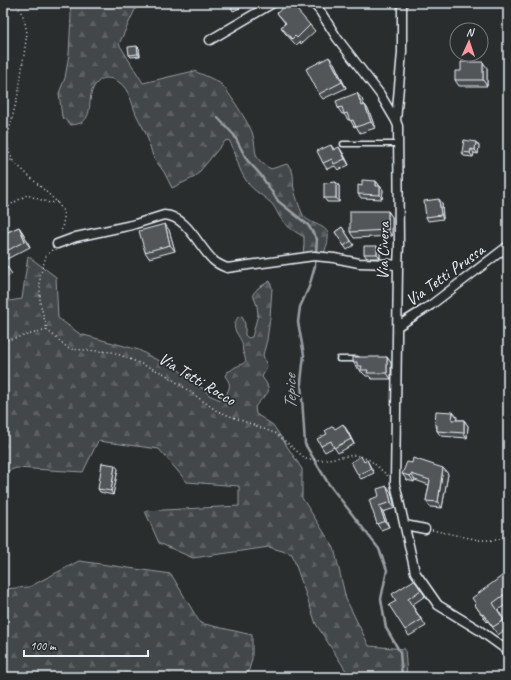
<svg xmlns="http://www.w3.org/2000/svg" width="511" height="680" viewBox="0 0 511 680" font-family="Caveat,sans-serif">
  <style>
    .forest { fill: url(#forest-firs); stroke: #959ca0 }
    .lines { fill: none; stroke-linecap: round; stroke-linejoin: round }
    .stream { stroke: #989fa3; stroke-width: 2.5 }
    .lane-casing { stroke: #e8f1f8; stroke-width: 7 }
    .street-casing { stroke: #e8f1f8; stroke-width: 11 }
    .path { stroke: #e8f1f8; stroke-width: 1.5; stroke-dasharray: 1 3; stroke-linecap: butt }
    .lane { stroke: #2a2d2e; stroke-width: 4 }
    .street { stroke: #2a2d2e; stroke-width: 8 }
    .wall { fill: #474b4d; stroke: #e8f1f8 }
    .shaded-wall { fill: #3a3d3e; stroke: #e8f1f8 }
    .building { fill: #535759; stroke: #e8f1f8 }
    .labels { text-anchor: middle; dominant-baseline: central; stroke-width: 3.5; stroke-linejoin: round; paint-order: stroke }
    .street-label { font-size: 17px; fill: #e8f1f8; stroke: #2a2d2e }
    .water-label { font-size: 18px; font-style: italic; fill: #acb3b9; stroke: #2a2d2e }
  </style>
  <defs>
    <pattern id="forest-firs" width="22" height="20" patternUnits="userSpaceOnUse"><rect width="22" height="20" fill="#424648"/><path d="M5 1l3.5 6h-7zM16 11l3.5 6h-7z" fill="#5d6163"/></pattern>
  </defs>
  <rect width="100%" height="100%" fill="#2a2d2e"/>
  <filter id="ink" filterUnits="userSpaceOnUse"><feTurbulence type="fractalNoise" baseFrequency=".025" numOctaves="2"/><feDisplacementMap in="SourceGraphic" scale="8" xChannelSelector="R" yChannelSelector="G"/><feConvolveMatrix kernelMatrix="1 2 1 2 8 2 1 2 1" color-interpolation-filters="sRGB"/></filter>
  <g filter="url(#ink)">
    <!-- forest -->
    <path class="forest" d="M48 3H138L119 44 143 83 194 71C203 75 215 79 222 85 227 89 250 126 252 132 258 151 250 157 271 169L287 164C296 173 292 178 294 189 296 197 299 206 302 213 307 226 331 223 328 239 328 244 325 249 324 254L303 253 304 245V237C296 232 287 227 282 220 277 214 276 207 270 202 260 193 252 191 244 177 237 166 236 152 229 140L225 141 195 177 172 188C169 183 167 177 164 172 160 166 156 162 153 156 151 150 149 143 147 136 144 128 139 121 136 114 131 101 128 84 113 79 108 78 103 77 99 81 81 95 101 123 71 125L62 117 59 93 65 78 69 54 71 15 70 7 63 3Z
      M28 256 56 277 58 318 80 334 139 350 153 358 175 367 188 377 196 385 204 389 209 395 223 401C225 399 225 396 227 393 231 385 230 383 225 376L227 372C232 371 233 367 238 366 247 362 247 362 243 352 242 350 243 346 242 343 238 332 230 330 238 317L242 316 245 324V335L248 338 252 337 258 314 257 306 253 294 258 288 270 281 272 288 270 318 267 340 263 355 267 366 262 377C276 395 264 393 255 407L256 414 273 425 302 469V498L334 548 346 599 369 646 405 649 407 677H350L316 624 292 554 269 547 193 558 159 543 145 511 239 506V486L187 482 159 449 98 441 83 472 16 468 3 473V302L22 299Z
      M79 561 171 574 200 623 252 635V659L247 677H3V589L29 587Z"/>
    <g class="lines">
      <!-- stream -->
      <path class="stream" d="M218 118 234 135 247 160 260 174 278 201 308 225 317 239 315 266 309 287 300 307 298 322 304 355 301 382 305 444 328 483 379 549 387 570 381 599 386 628 400 652 402 677"/>
      <defs>
        <path id="lane" d="M343 144H398
          M339 359H357"/>
        <path id="street" d="M313 3 320 11 337 38 380 94 396 121 398 126 399 245 398 266 395 483 415 572 438 605 479 630 508 651
          M210 40 273 3
          M396 121 402 52V3
          M57 244 76 237 132 225 164 215C187 216 198 246 213 260 217 264 222 266 227 268L314 256 334 258 359 263 390 264 398 266
          M398 326 431 305 508 246
          M405 525 425 529"/>
      </defs>
      <!-- lane casing -->
      <use href="#lane" class="lane-casing"/>
      <!-- street casing -->
      <use href="#street" class="street-casing"/>
      <!-- path -->
      <path class="path" d="M3 157 13 161 57 202 63 211 64 218 61 233
        M13 161 9 152 7 139 19 90 27 33 24 18 16 3
        M3 212 13 203 27 195 50 203 57 202
        M52 250 46 256 40 276V302L47 330 69 349 113 352 165 374 217 411 277 434 306 459 321 460 355 455 370 460 388 476
        M3 341 47 330
        M432 530 479 540H497L508 536"/>
      <!-- lane -->
      <use href="#lane" class="lane"/>
      <!-- street -->
      <use href="#street" class="street"/>
    </g>
    <!-- wall -->
    <path class="wall" d="M238 3 240 8 233 11 231 7Z
      M277 13 310 25 315 31 301 44 300 42 296 45 285 33 281 27 285 23Z
      M139 48 140 56 131 57 129 55Z
      M334 63 346 88 323 99 319 94Z
      M487 68V86H459L455 80 461 71Z
      M362 99 364 105H365L369 111 375 128 360 133 356 126 354 127 350 119 348 120 344 114H342L338 108Z
      M476 142 479 146 478 154 474 153 473 157 464 156 462 152Z
      M331 145 334 149 343 153 349 165 338 170 335 166 327 169 323 163Z
      M376 181 379 185V186H380L383 190 382 199 361 198 358 194 362 186Z
      M336 182 339 186V202H327L324 198Z
      M442 203 443 219 428 221 426 217Z
      M388 211 392 217V236L354 238 350 232Z
      M19 227 23 233 30 247 3 261 12 274 3 279V233V234Z
      M342 227 354 245 347 250 335 232Z
      M169 230 175 251 149 258 145 252Z
      M377 246 380 250V258H367L364 254Z
      M387 357 391 363V379H372L369 376H366L362 372H361L359 368H357L353 362Z
      M457 417 456 420H464L468 426 467 438 441 436 437 431V428L435 425Z
      M335 429 347 430 354 444 338 453 334 447 325 452 321 446Z
      M367 460 374 473 361 479 358 475 365 461Z
      M443 468 448 474 442 508 430 507 426 501 429 485 415 480 414 482 407 480 402 474Z
      M118 469 113 495 100 492 98 489Z
      M391 492 395 508 383 512 389 527 381 530 377 524 379 496Z
      M508 576V603L498 610 505 621 506 629 498 635 488 621 487 622 475 605Z
      M414 580 425 596 412 605 426 626 409 636 405 630 396 601Z"/>
    <!-- shaded-wall -->
    <path class="shaded-wall" d="M137 46 139 48 140 56 138 54Z
      M329 57 334 63 346 88 342 82Z
      M483 62 487 68V86L483 80Z
      M357 93 362 99 366 112 362 106Z
      M365 105 369 111 375 128 371 122Z
      M476 142 479 146 478 154 475 150Z
      M339 147 343 153 349 165 345 159Z
      M471 149 474 153 473 157 470 153Z
      M376 181 379 185V190L376 186Z
      M336 182 339 186V202L336 198Z
      M380 186 383 190 382 199 380 195Z
      M439 199 442 203 443 219 441 215Z
      M388 211 392 217V236L388 230Z
      M165 224 169 230 175 251 170 245Z
      M19 227 23 233 30 247 25 241Z
      M377 246 380 250V258L377 254Z
      M387 357 391 363V379L387 373Z
      M453 412 457 417 456 425 452 420Z
      M464 420 468 426 467 438 464 433Z
      M343 424 347 430 354 444 351 439Z
      M115 465 118 469 113 495 111 491Z
      M443 468 448 474 442 508 438 502Z
      M411 474 415 480 414 482 410 476Z
      M387 486 391 492 395 508 391 502Z
      M379 506 383 512 389 527 385 521Z"/>
    <!-- building -->
    <path class="building" d="M229 3H237V4L231 7Z
      M288 3H291L310 25 297 38 295 36 292 39 281 27 286 23 277 13Z
      M137 46 138 54 129 55 128 47Z
      M329 57 342 82 319 94 306 69Z
      M461 62H483V80H455V71H461Z
      M357 93 362 106 365 105 371 122 356 127 353 120 350 121 347 113 344 114 342 107 338 108 336 101Z
      M464 140 476 142 475 150 471 149 470 153 462 152Z
      M331 145 333 150 339 147 345 159 334 164 332 159 323 163 317 151Z
      M362 180 376 181V186H380V195L358 194V185L362 186Z
      M336 182V198H324V183Z
      M439 199 441 215 426 217 424 201Z
      M350 211H388V230L350 232Z
      M165 224 170 245 145 252 139 231Z
      M19 227 25 241 3 253V234Z
      M342 227 351 241 344 246 335 232Z
      M364 246H377V254H364Z
      M3 261 7 268 3 271Z
      M353 357H387V373H367L368 370H361L362 366H357V362H353Z
      M436 411 453 412 452 420H464V433L437 431V425H435Z
      M343 424 351 439 334 448 331 441 321 446 317 439 327 434 325 431 333 426 335 429Z
      M361 456 364 462 367 460 371 469 358 475 351 462Z
      M413 458 443 468 438 502 426 501 430 480 411 474 410 476 402 474 407 462 412 463Z
      M102 463 115 465 111 491 98 489Z
      M387 486 391 502 379 506 385 521 377 524 369 500 379 496 377 489Z
      M506 573 508 576V592L493 603 504 620 493 627 483 614 482 615 475 605 476 604 472 598Z
      M414 580 421 590 408 599 421 620 405 630 389 605 396 601 392 594Z
      M508 619V631L503 623Z"/>
  </g>
  <g class="labels">
    <!-- street labels -->
    <g class="street-label">
      <text transform="translate(383 251) rotate(-89)">Via Civera</text>
      <text transform="translate(445 275) rotate(-36)">Via Tetti Prussa</text>
      <text transform="translate(197 379) rotate(31)">Via Tetti Rocco</text>
    </g>
    <!-- water labels -->
    <g class="water-label">
      <text transform="translate(290 392) rotate(-91)">Tepice</text>
    </g>
  </g>
  <!-- margin -->
  <rect width="511" height="680" fill="none" stroke="#2a2d2e" stroke-width="16"/>
  <rect x="8" y="8" width="495" height="664" fill="none" stroke="#e8f1f8" stroke-width="1.5" filter="url(#ink)"/>
  <!-- north arrow -->
  <g transform="translate(469 42) rotate(3)"><circle r="19" fill="#2a2d2e" stroke="#767b7f"/>
  <path d="M0-3L7 15L0 10L-7 15Z" fill="#ff9aa2"/>
  <text y="-6" font-size="11" font-weight="bold" text-anchor="middle" fill="#e8f1f8">N</text>
  </g>
  <!-- scale -->
  <path d="M24 650v6h124v-6" fill="none" stroke="#e8f1f8" stroke-width="2"/>
  <text x="30" y="650" font-size="12" fill="#e8f1f8" stroke="#2a2d2e" stroke-width="3" paint-order="stroke">100 m</text>
</svg>
